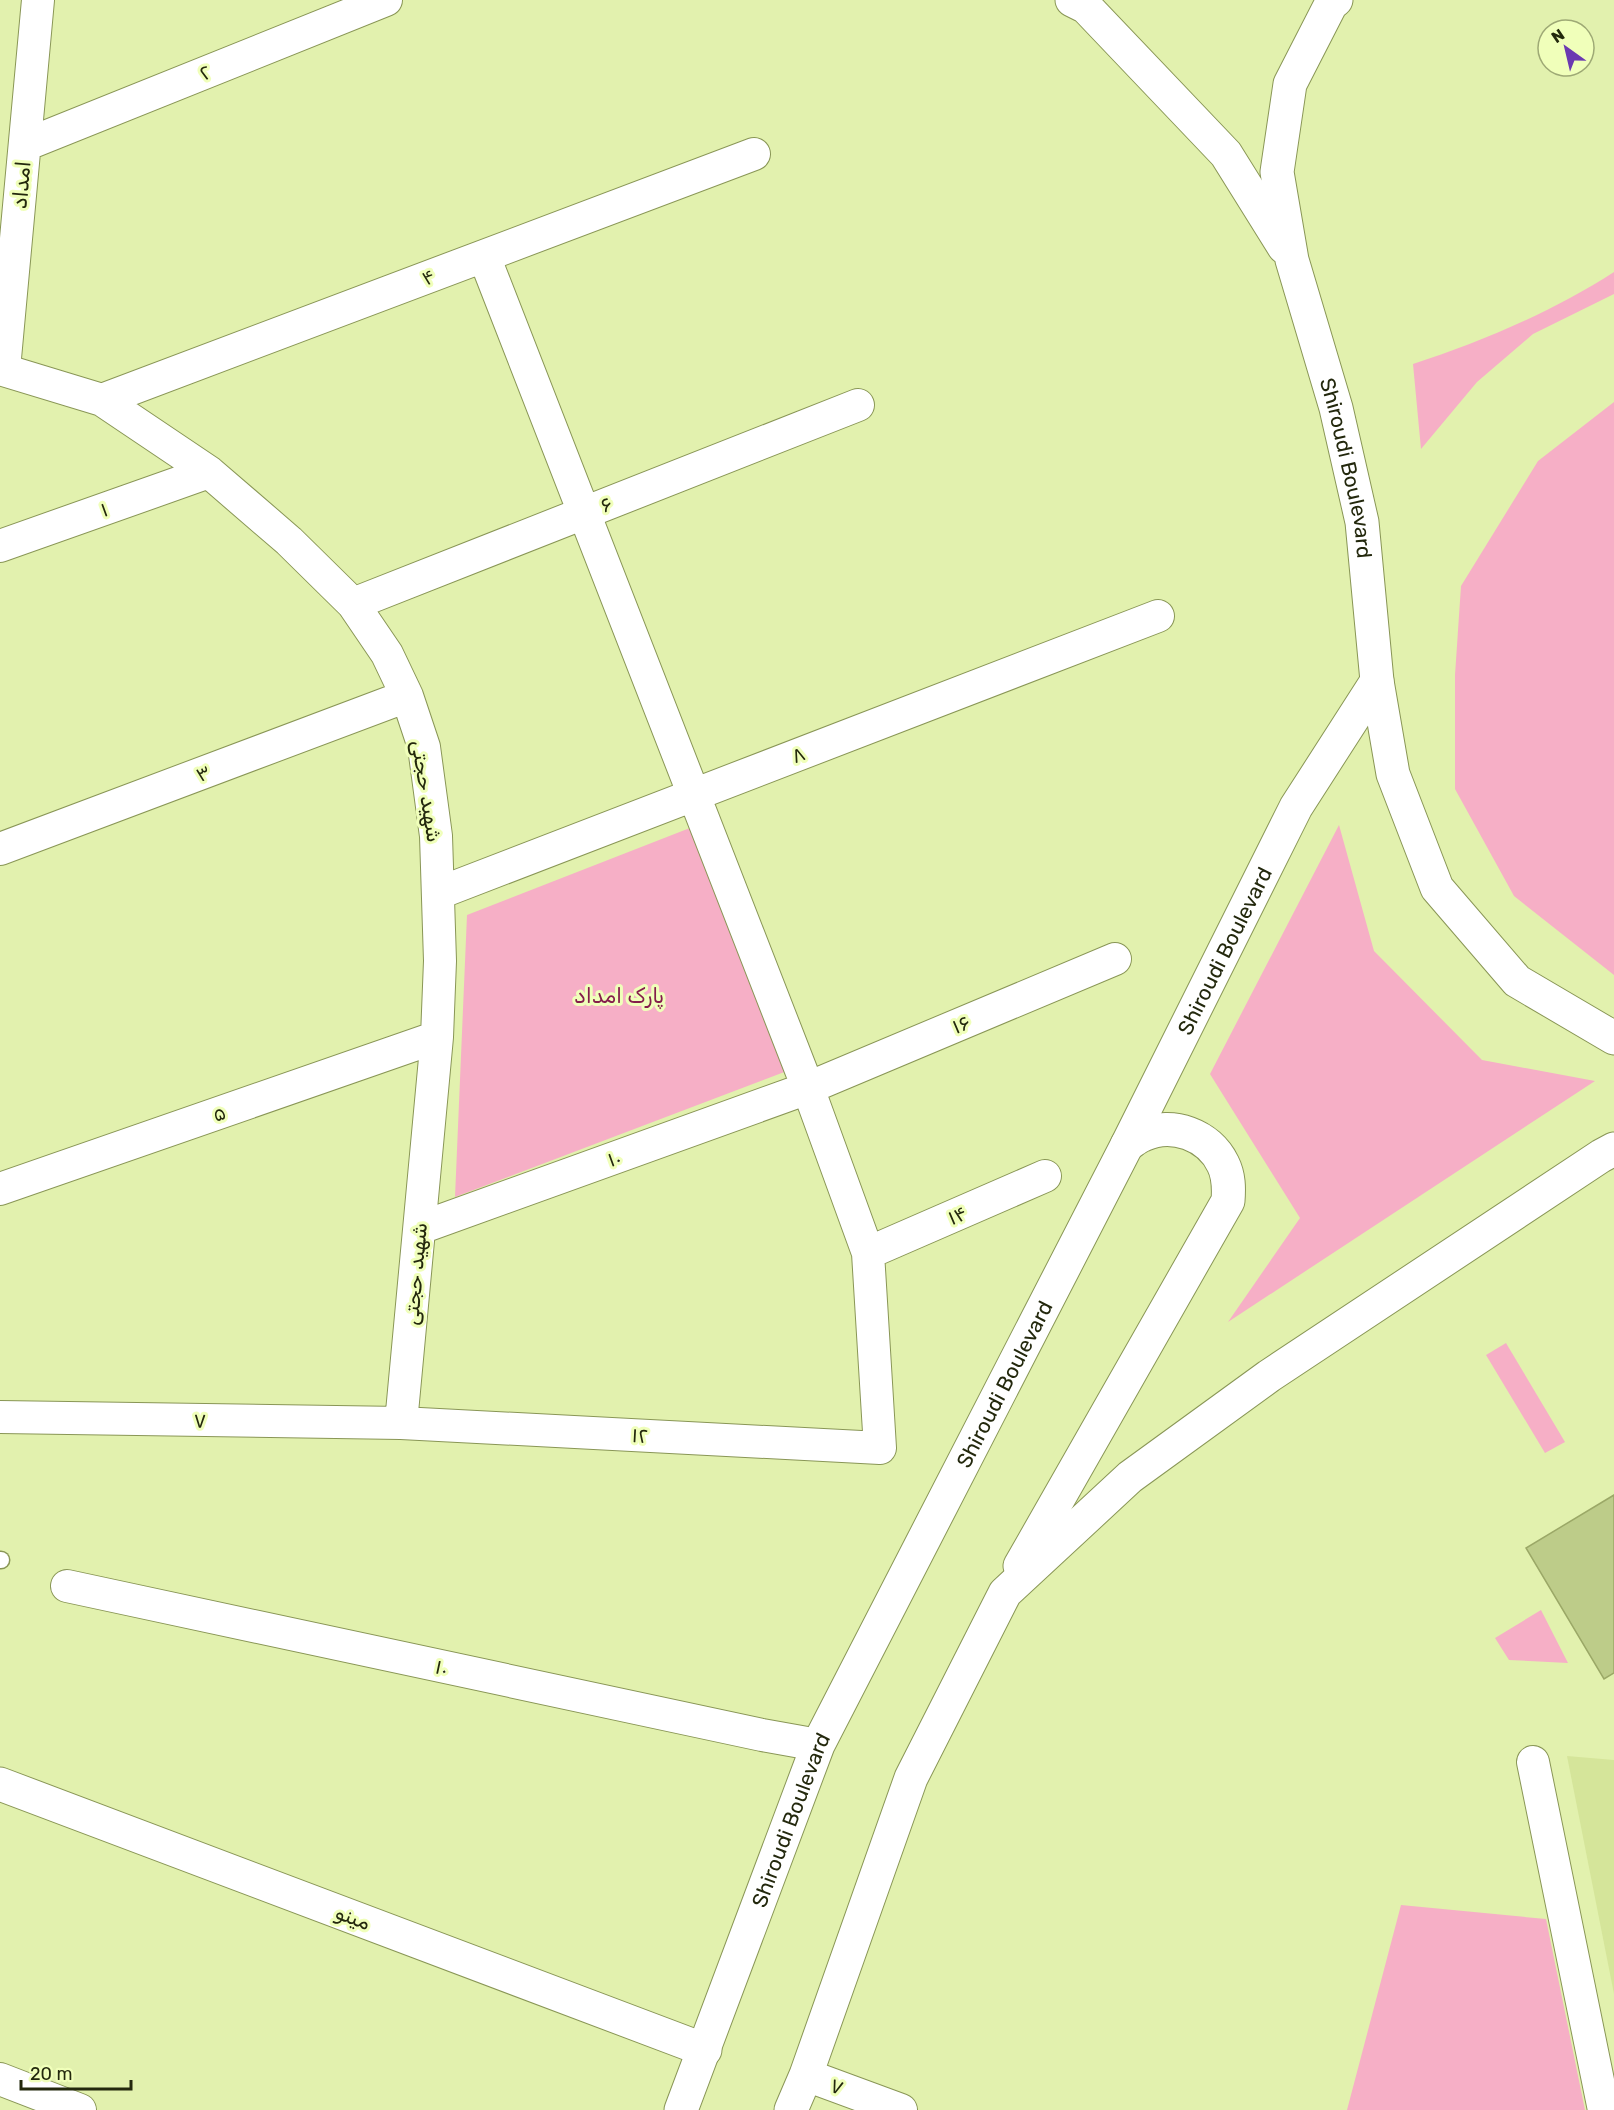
<svg xmlns="http://www.w3.org/2000/svg" width="1614" height="2110" viewBox="0 0 1614 2110" font-family="Rubik,'Noto Naskh Arabic',sans-serif">
  <style>
    .built { fill: #d5e59a }
    .green { fill: #f6afc6 }
    .building { fill: #bdcc89; stroke: #9ba867; stroke-width: 1.5 }
    .lines { fill: none; stroke-linecap: round; stroke-linejoin: round }
    .lane-casing { stroke: #899656; stroke-width: 19 }
    .street-casing { stroke: #899656; stroke-width: 34 }
    .secondary-casing { stroke: #899656; stroke-width: 35 }
    .primary-casing { stroke: #899656; stroke-width: 35 }
    .lane { stroke: #fff; stroke-width: 16 }
    .street { stroke: #fff; stroke-width: 32 }
    .secondary { stroke: #fff; stroke-width: 33 }
    .primary { stroke: #fff; stroke-width: 33 }
    .labels { text-anchor: middle; dominant-baseline: central; stroke-width: 6; stroke-linejoin: round; paint-order: stroke }
    .street-label { font-size: 21px; fill: #23280d; stroke: #f0ffba }
    .park-label { font-size: 21px; fill: #841d4b; stroke: #f0ffba }
  </style>
  <rect width="100%" height="100%" fill="#e2f1ae"/>
  <!-- built -->
  <path class="built" d="M1567 1756 1614 1760V1994Z"/>
  <!-- green -->
  <path class="green" d="M1614 272V294L1533 334 1477 382 1421 449 1413 364C1481 342 1554 311 1614 272Z
    M1614 402V975L1514 896 1455 789V675L1461 586 1538 461Z
    M1339 825 1374 951 1482 1060 1595 1081 1228 1322 1300 1218 1210 1074Z
    M695 826 787 1071 455 1197 467 915Z
    M1506 1343 1565 1442 1545 1453 1486 1355Z
    M1541 1610 1568 1663 1509 1660 1495 1638Z
    M1401 1905 1546 1919 1585 2110H1347Z"/>
  <!-- building -->
  <path class="building" d="M1614 1495V1673L1604 1679 1526 1548Z"/>
  <g class="lines">
    <defs>
      <path id="lane" d="M0 1560H1"/>
      <path id="street" d="M25 145 386 0
        M0 369 102 400 209 472 289 541 353 604 387 654 407 696 424 747 436 836 440 961 437 1037 401 1423
        M4 369 38 0
        M102 400 754 154
        M0 546 209 472
        M353 604 858 405
        M0 849 407 696
        M439 893 1158 616
        M0 1189 437 1037
        M420 1228 808 1088 1115 959
        M868 1253 1045 1176
        M0 1417 401 1423 880 1448 868 1253 808 1088 484 256
        M67 1586 762 1735 818 1745
        M1533 1762 1604 2110
        M806 2075 901 2110
        M0 2079 80 2110"/>
      <path id="secondary" d="M0 1784 705 2050"/>
      <g id="primary">
        <path d="M1072 0 1086 7 1226 154 1284 247"/>
        <path id="s1" d="M1336 0 1331 4 1290 84 1277 172 1292 260 1336 408 1362 522 1377 681 1393 774 1437 888 1517 981 1614 1038"/>
        <path d="M1020 1566 1228 1201C1229 1188 1229 1176 1223 1164 1209 1135 1172 1121 1143 1135 1137 1137 1132 1142 1127 1145"/>
        <path id="s2" d="M681 2110 818 1745 1127 1145 1296 807 1377 681"/>
        <path d="M791 2110 806 2075 911 1778 1005 1593 1130 1477 1269 1376 1601 1156 1614 1149"/>
      </g>
    </defs>
    <!-- lane casing -->
    <use href="#lane" class="lane-casing"/>
    <!-- street casing -->
    <use href="#street" class="street-casing"/>
    <!-- secondary casing -->
    <use href="#secondary" class="secondary-casing"/>
    <!-- primary casing -->
    <use href="#primary" class="primary-casing"/>
    <!-- lane -->
    <use href="#lane" class="lane"/>
    <!-- street -->
    <use href="#street" class="street"/>
    <!-- secondary -->
    <use href="#secondary" class="secondary"/>
    <!-- primary -->
    <use href="#primary" class="primary"/>
  </g>
  <g class="labels">
    <!-- street labels -->
    <g class="street-label">
      <text transform="translate(205 72) rotate(-22)">۲</text>
      <text transform="translate(21 185) rotate(-85)">امداد</text>
      <text transform="translate(428 277) rotate(-21)">۴</text>
      <text stroke="none"><textPath href="#s1" startOffset="490">Shiroudi Boulevard</textPath></text>
      <text transform="translate(606 504) rotate(-21)">۶</text>
      <text transform="translate(104 509) rotate(-20)">۱</text>
      <text transform="translate(798 754) rotate(-21)">۸</text>
      <text transform="translate(203 773) rotate(-21)">۳</text>
      <text transform="translate(427 791) rotate(81)">شهید حجتی</text>
      <text stroke="none"><textPath href="#s2" startOffset="1282">Shiroudi Boulevard</textPath></text>
      <text transform="translate(961 1024) rotate(-23)">۱۶</text>
      <text transform="translate(219 1113) rotate(-19)">۵</text>
      <text transform="translate(614 1158) rotate(-20)">۱۰</text>
      <text transform="translate(957 1215) rotate(-23)">۱۴</text>
      <text transform="translate(415 1274) rotate(-85)">شهید حجتی</text>
      <text stroke="none"><textPath href="#s2" startOffset="796">Shiroudi Boulevard</textPath></text>
      <text transform="translate(200 1420) rotate(1)">۷</text>
      <text transform="translate(640 1435) rotate(3)">۱۲</text>
      <text transform="translate(442 1667) rotate(12)">۱۰</text>
      <text stroke="none"><textPath href="#s2" startOffset="310">Shiroudi Boulevard</textPath></text>
      <text transform="translate(353 1917) rotate(21)">مینو</text>
      <text transform="translate(837 2086) rotate(20)">۷</text>
    </g>
    <!-- park labels -->
    <g class="park-label">
      <text x="619" y="995">پارک امداد</text>
    </g>
  </g>
  <!-- north arrow -->
  <g transform="translate(1566 48) rotate(326)"><circle r="28" fill="#f0ffba" stroke="#9ea975" stroke-width="1.5"/>
  <path d="M0-4.5L10 22L0 15L-10 22Z" fill="#6b39b1"/>
  <text y="-9" font-size="16" font-weight="bold" text-anchor="middle" fill="#23280d">N</text>
  </g>
  <!-- scale -->
  <path d="M21 2080v9h110v-9" fill="none" stroke="#23280d" stroke-width="3"/>
  <text x="30" y="2080" font-size="18" fill="#23280d" stroke="#f0ffba" stroke-width="4.5" paint-order="stroke">20 m</text>
</svg>
